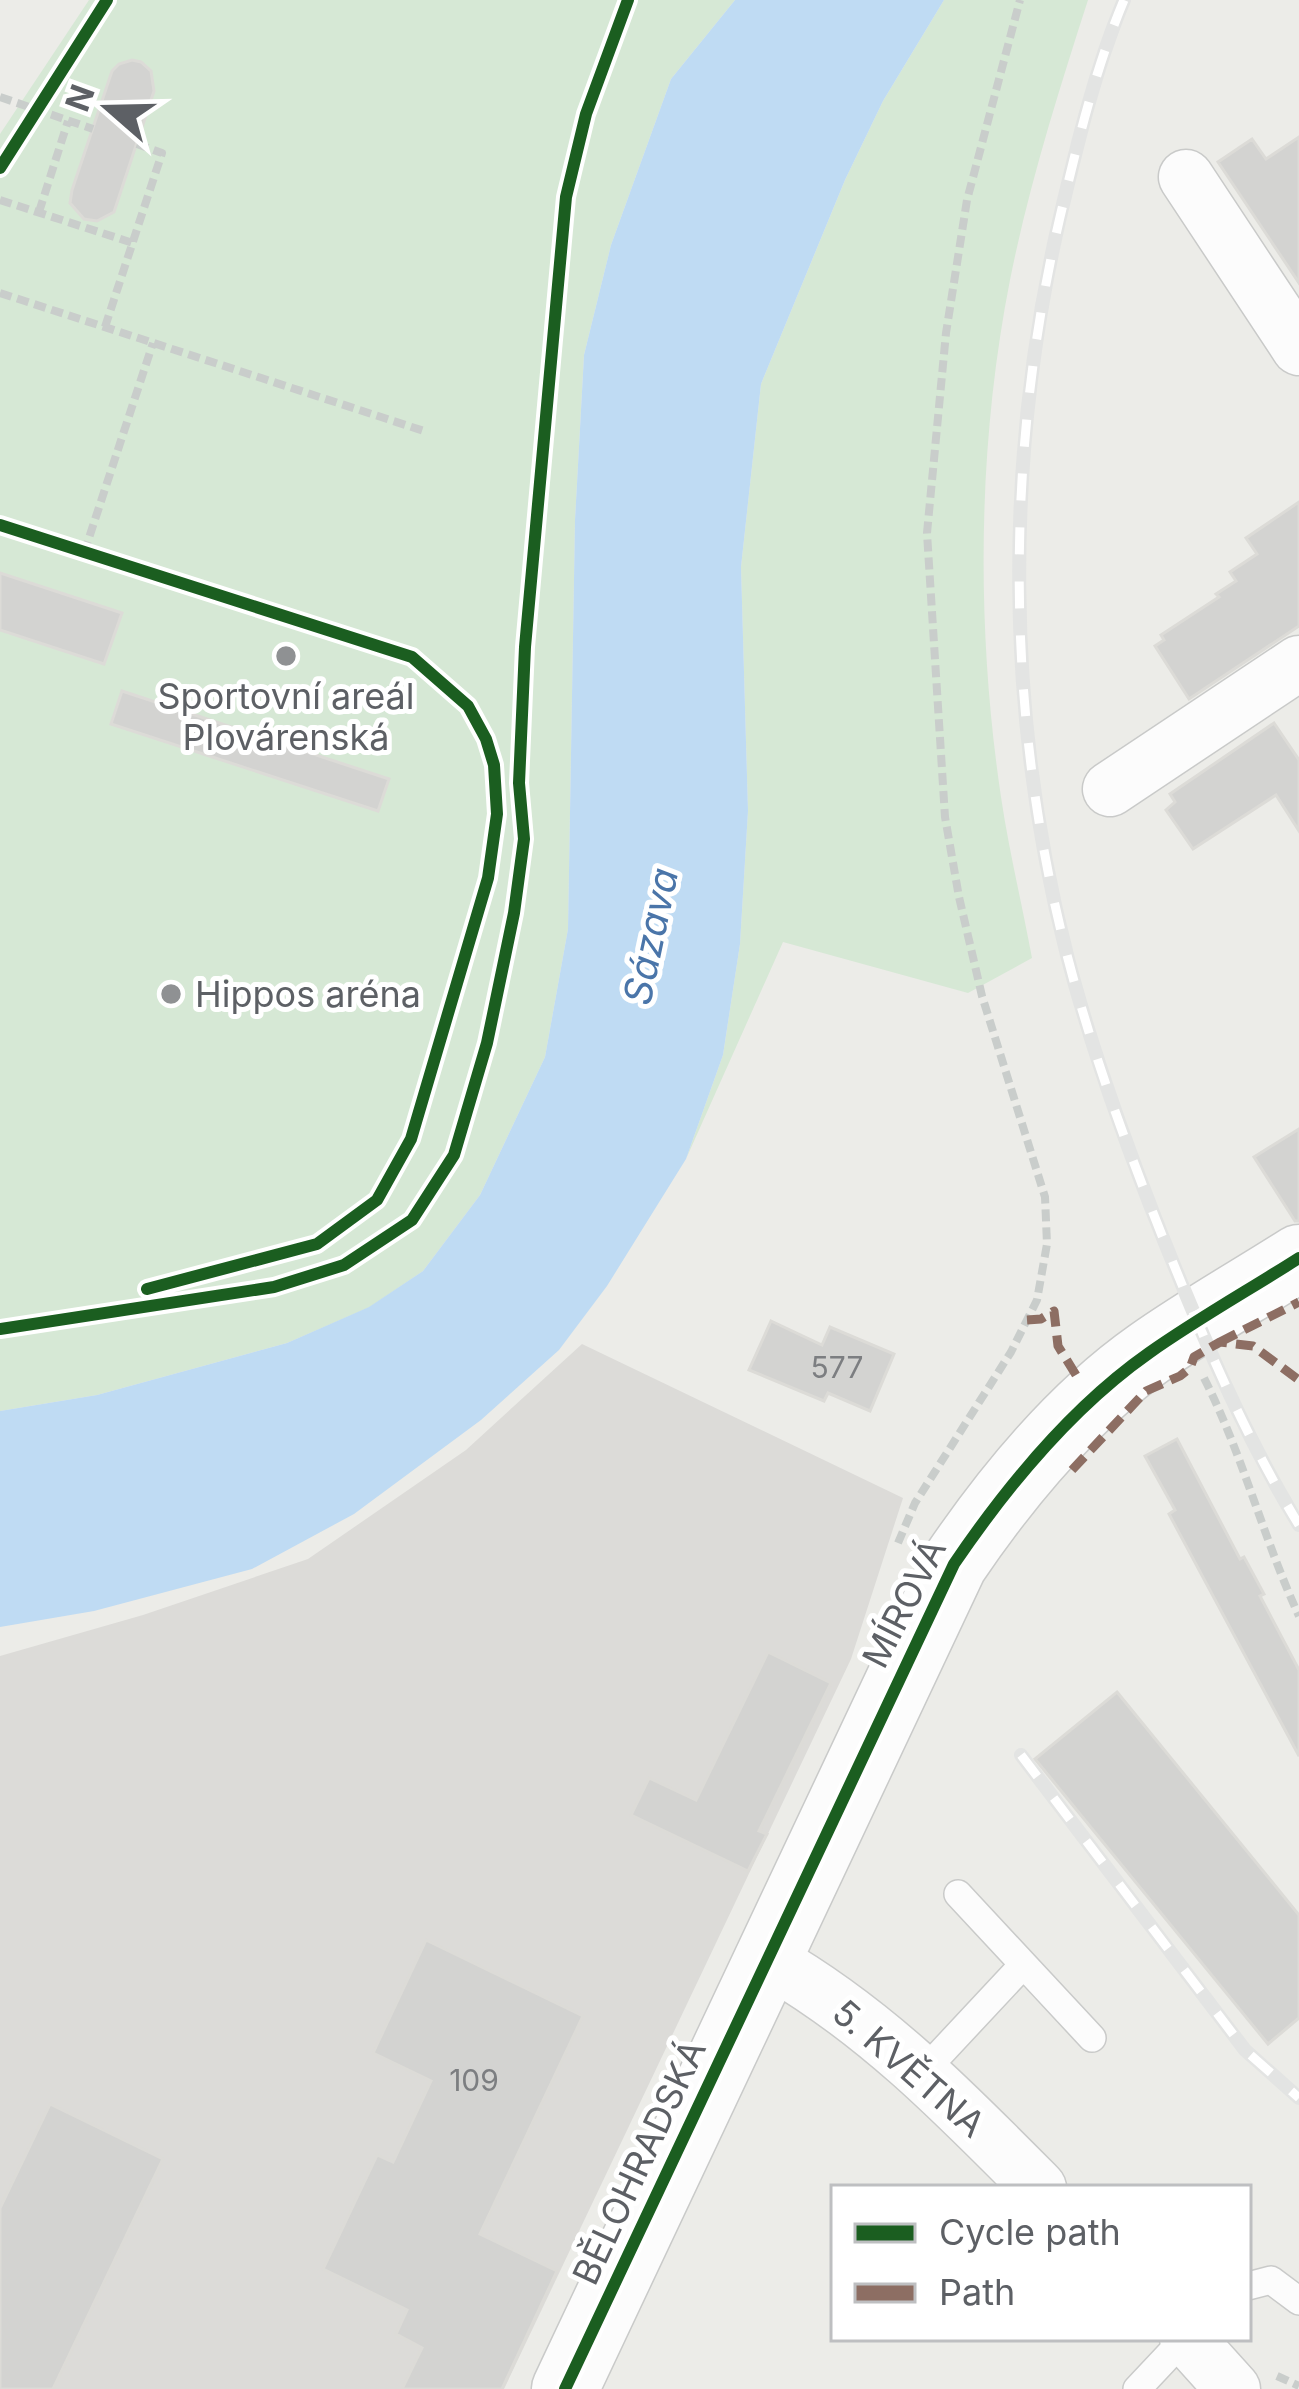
<svg xmlns="http://www.w3.org/2000/svg" width="1299" height="2389" viewBox="0 0 1299 2389" font-family="Inter,sans-serif">
  <style>
    .industrial { fill: #dcdbd8 }
    .green { fill: #d6e8d5 }
    .water { fill: #bfdbf3 }
    .building { fill: #d3d3d1; stroke: #dcdbd7; stroke-width: 3 }
    .lines { fill: none; stroke-linecap: round; stroke-linejoin: round }
    .service-casing { stroke: #c9cac9; stroke-width: 30 }
    .minor-casing { stroke: #c9cac9; stroke-width: 57 }
    .tertiary-casing { stroke: #c9cac9; stroke-width: 69 }
    .path { stroke: #c9cdcb; stroke-width: 8; stroke-dasharray: 12 6; stroke-linecap: butt }
    .service { stroke: #fcfcfc; stroke-width: 27 }
    .minor { stroke: #fcfcfc; stroke-width: 54 }
    .tertiary { stroke: #fcfcfc; stroke-width: 66 }
    .rail-casing { stroke: #e3e4e3; stroke-width: 14 }
    .rail { stroke: #fff; stroke-width: 9; stroke-dasharray: 27; stroke-linecap: butt }
    .quiet { stroke: #8d6e63; stroke-width: 9; stroke-dasharray: 18 9; stroke-linecap: butt }
    .cycleway-casing { stroke: #fff; stroke-width: 20 }
    .cycleway { stroke: #1b5e20; stroke-width: 12 }
    .poi-dot { fill: #8f9193; stroke: #fff; stroke-width: 4.5 }
    .labels { text-anchor: middle; dominant-baseline: central; stroke-width: 10; stroke-linejoin: round; paint-order: stroke }
    .number-label { font-size: 30px; fill: #7c7e81 }
    .poi-label { font-size: 36px; fill: #5d6065; stroke: #fff }
    .street-label { font-size: 36px; fill: #5d6065; stroke: #fff }
    .water-label { font-size: 39px; font-style: italic; fill: #4a75a9; stroke: #fff }
  </style>
  <rect width="100%" height="100%" fill="#ecece8"/>
  <!-- industrial -->
  <path class="industrial" d="M582 1344 903 1498 851 1659 504 2389H0V1656L143 1615 308 1559 466 1450Z"/>
  <!-- green -->
  <path class="green" d="M89 0H735L671 79 611 245 584 355 575 520 568 929 545 1057 480 1195 423 1271 370 1307 287 1343 97 1395 0 1411V134Z
    M944 0H1088C1058 93 1029 185 1010 280 977 447 976 629 1001 797 1009 851 1022 904 1032 958L968 993 783 942 686 1159 723 1055 740 944 748 811 741 567 761 384 845 180 883 101Z"/>
  <!-- water -->
  <path class="water" d="M735 0H944L883 101 845 180 761 384 741 567 748 811 740 944 723 1055 686 1159 607 1286 559 1350 481 1420 354 1514 252 1569 94 1611 0 1627V1411L97 1395 287 1343 369 1307 423 1271 480 1195 545 1057 568 929 575 520 584 355 611 245 671 79Z"/>
  <!-- building -->
  <path class="building" d="M132 60 141 62 151 71 154 91 114 212 97 221 84 219 70 203 72 190 112 71 119 64Z
    M1299 137V283L1218 162 1252 139 1266 159Z
    M1299 502V626L1189 699 1155 646 1164 640 1161 635 1219 597 1216 594 1236 581 1230 572 1257 554 1246 538Z
    M0 573 122 613 104 664 0 630Z
    M122 691 389 779 378 811 111 724Z
    M1274 723 1299 760V831L1276 795 1193 849 1166 810 1175 802 1170 794Z
    M1299 1129V1221H1295L1254 1157Z
    M771 1321 822 1345 830 1327 894 1354 870 1411 828 1393 824 1401 749 1370Z
    M1177 1439 1240 1559 1244 1557 1264 1594 1260 1596 1299 1670V1756L1169 1514 1175 1510 1145 1456Z
    M768 1652 831 1683 759 1831 767 1834 748 1871 631 1815 649 1778 696 1800Z
    M1117 1692 1299 1915V2018L1268 2044 1035 1759Z
    M426 1940 583 2016 480 2234 557 2271 502 2389H402L422 2348 396 2334 407 2310 323 2269 377 2155 393 2162 431 2081 373 2053Z
    M50 2104 163 2159 53 2389H0V2208Z"/>
  <g class="lines">
    <defs>
      <path id="service" d="M958 1894 1092 2038
        M924 2071 1023 1965
        M1248 2286 1271 2280 1299 2301
        M1137 2389 1185 2338"/>
      <path id="minor" d="M1186 177 1299 348
        M1110 789 1299 663
        M769 1960C874 2020 954 2102 1039 2188
        M1187 2338 1233 2389"/>
      <path id="tertiary" d="M565 2389 954 1564C1007 1486 1072 1407 1149 1353 1197 1319 1249 1290 1299 1258"/>
    </defs>
    <!-- service casing -->
    <use href="#service" class="service-casing"/>
    <!-- minor casing -->
    <use href="#minor" class="minor-casing"/>
    <!-- tertiary casing -->
    <use href="#tertiary" class="tertiary-casing"/>
    <!-- path -->
    <path class="path" d="M0 97 93 129
      M0 200 133 243
      M39 212 68 121
      M0 293 424 431
      M105 327 162 153 137 144
      M84 553 153 343
      M1204 1378C1243 1455 1263 1538 1299 1616
      M898 1543 915 1503 1011 1352 1037 1300 1047 1244 1045 1197 982 996 959 897 945 817 927 533 946 333 967 200 1020 0
      M1277 2376 1299 2386"/>
    <!-- service -->
    <use href="#service" class="service"/>
    <!-- minor -->
    <use href="#minor" class="minor"/>
    <!-- tertiary -->
    <use href="#tertiary" class="tertiary"/>
    <defs>
      <path id="rail" d="M1124 0C1095 69 1077 145 1060 217 1004 458 1005 715 1067 955 1092 1052 1126 1145 1163 1238 1202 1335 1244 1435 1299 1525
        M1021 1755 1245 2050 1299 2098"/>
    </defs>
    <!-- rail casing -->
    <use href="#rail" class="rail-casing"/>
    <!-- rail -->
    <use href="#rail" class="rail"/>
    <!-- quiet -->
    <path class="quiet" d="M1027 1320 1041 1319 1054 1311 1058 1346 1076 1375
      M1220 1342 1299 1302
      M1072 1470 1146 1391 1180 1376 1190 1368 1194 1357 1220 1342 1253 1346 1299 1380"/>
    <defs>
      <path id="cycleway" d="M0 168 107 0
        M0 525 412 657 468 706 486 739 494 765 497 814 488 878 411 1139 377 1200 317 1244 147 1289
        M0 1329 274 1287 344 1265 412 1220 454 1155 487 1043 514 913 524 839 519 783 525 647 566 197 586 114 628 0
        M565 2389 954 1564C1007 1486 1072 1407 1149 1353 1197 1319 1249 1290 1299 1258"/>
    </defs>
    <!-- cycleway casing -->
    <use href="#cycleway" class="cycleway-casing"/>
    <!-- cycleway -->
    <use href="#cycleway" class="cycleway"/>
  </g>
  <!-- markers -->
  <g class="poi-dot">
    <circle cx="286" cy="656" r="12"/>
    <circle cx="171" cy="994" r="12"/>
  </g>
  <g class="labels">
    <!-- number labels -->
    <g class="number-label">
      <text x="837" y="1367">577</text>
      <text x="474" y="2080">109</text>
    </g>
    <!-- poi labels -->
    <g class="poi-label">
      <text x="286" y="696">Sportovní areál<tspan x="286" dy="41">Plovárenská</tspan></text>
      <text x="195" y="994" text-anchor="start">Hippos aréna</text>
    </g>
    <!-- street labels -->
    <g class="street-label">
      <text transform="translate(904 1603) rotate(-63)">MÍROVÁ</text>
      <text transform="translate(909 2068) rotate(41)">5. KVĚTNA</text>
      <text transform="translate(639 2162) rotate(-65)">BĚLOHRADSKÁ</text>
    </g>
    <!-- water labels -->
    <g class="water-label">
      <text transform="translate(650 936) rotate(-78)">Sázava</text>
    </g>
  </g>
  <!-- legend -->
  <rect x="831" y="2185" width="420" height="156" fill="#ffffff" stroke="#bebfc1" stroke-width="3"/>
  <rect x="855" y="2224" width="60" height="18" fill="#1b5e20" stroke="#bebfc1" stroke-width="3"/>
  <text x="939" y="2245" font-size="36" fill="#5d6065">Cycle path</text>
  <rect x="855" y="2284" width="60" height="18" fill="#8d6e63" stroke="#bebfc1" stroke-width="3"/>
  <text x="939" y="2305" font-size="36" fill="#5d6065">Path</text>
  <!-- north arrow -->
  <g transform="translate(108 108) rotate(290)" stroke="#ffffff" stroke-width="9" paint-order="stroke">
  <path d="M0-9L21 45L0 30L-21 45Z" fill="#5d6065"/>
  <text y="-18" font-size="33" font-weight="bold" text-anchor="middle" fill="#5d6065">N</text>
  </g>
</svg>
